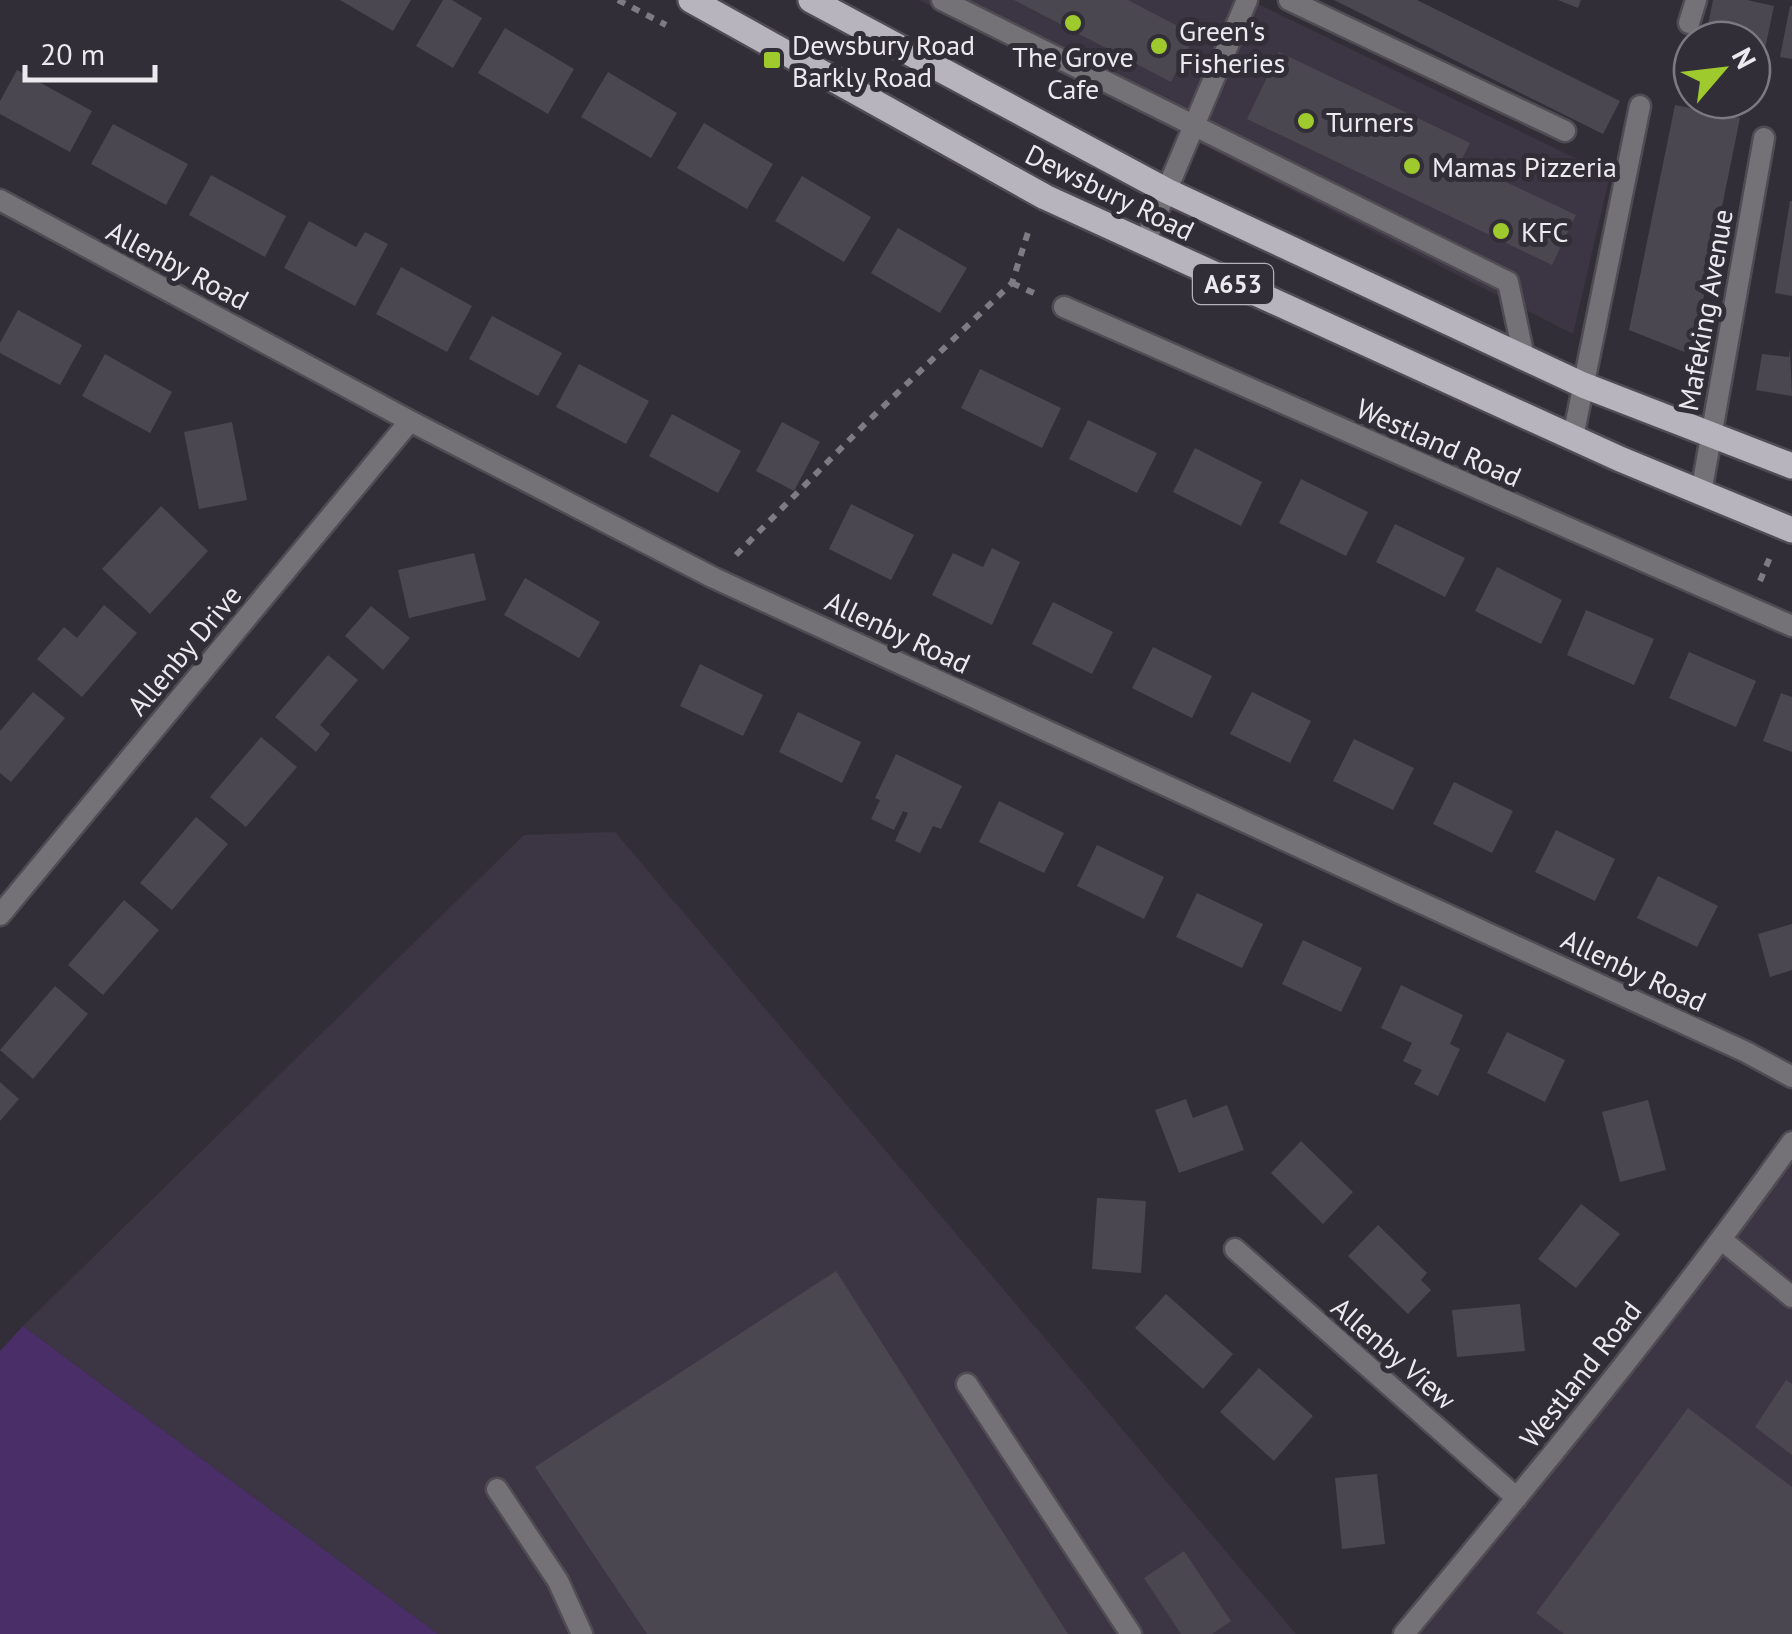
<svg xmlns="http://www.w3.org/2000/svg" width="1792" height="1634" viewBox="0 0 1792 1634" font-family="'PT Sans',sans-serif">
  <style>
    .built { fill: #3c3544 }
    .green { fill: #4a2e67 }
    .building { fill: #4b4751 }
    .lines { fill: none; stroke-linecap: round; stroke-linejoin: round }
    .service-casing { stroke: #504c54; stroke-width: 25 }
    .minor-casing { stroke: #504c54; stroke-width: 25 }
    .primary-casing { stroke: #504c54; stroke-width: 30 }
    .path { stroke: #7e7b82; stroke-width: 6; stroke-dasharray: 8 8; stroke-linecap: butt }
    .service { stroke: #747277; stroke-width: 20 }
    .minor { stroke: #747277; stroke-width: 20 }
    .primary { stroke: #b8b4be; stroke-width: 25 }
    .poi-dot { fill: #9fca2d; stroke: #322e37; stroke-width: 4 }
    .labels { text-anchor: middle; dominant-baseline: central; stroke-width: 10; stroke-linejoin: round; paint-order: stroke }
    .shield { fill: #322e37; stroke: #b4b1b8; stroke-width: 2.5 }
    .shield-label { font-size: 25px; font-weight: bold; fill: #ece9ef }
    .poi-label { font-size: 28px; fill: #ece9ef; stroke: #322e37; text-anchor: start }
    .street-label { font-size: 28px; fill: #ece9ef; stroke: #322e37 }
  </style>
  <rect width="100%" height="100%" fill="#322e37"/>
  <!-- built -->
  <path class="built" d="M919 0H1250L1610 175 1573 334Z
    M615 832 1296 1634H438L23 1326 524 835Z
    M1792 1142V1634H1404Z"/>
  <!-- green -->
  <path class="green" d="M23 1326 438 1634H0V1351Z"/>
  <!-- building -->
  <path class="building" d="M340 0H411L393 31Z
    M443 0H452L482 18 453 68 416 46Z
    M1014 0H1128L1195 35 1171 82Z
    M1334 0H1417L1620 101 1603 134Z
    M1558 0H1581L1578 8Z
    M1713 0H1747L1774 6 1763 58 1752 56V40H1705Z
    M1790 6H1792V59L1780 57Z
    M505 28 574 69 548 114 478 73Z
    M1279 52 1470 143 1461 161 1576 215 1552 265 1247 119Z
    M17 70 92 111 70 152 0 114V101Z
    M608 72 677 113 651 158 581 117Z
    M1675 105 1740 118 1692 355 1629 330Z
    M704 123 773 164 747 209 677 168Z
    M113 124 188 164 166 205 91 164Z
    M211 175 286 216 265 257 189 215Z
    M802 176 871 217 844 262 775 221Z
    M1790 201H1792V296L1775 293Z
    M309 221 356 247 365 232 388 244 355 306 284 268Z
    M898 228 967 268 940 313 871 273Z
    M401 267 472 306 447 352 376 314Z
    M18 310 82 345 60 385 0 353V343Z
    M492 316 562 353 538 396 469 359Z
    M1790 349 1792 396 1756 390 1762 354 1789 357Z
    M105 354 172 392 150 433 82 396Z
    M579 364 649 401 626 444 556 407Z
    M980 369 1061 408 1042 448 961 408Z
    M672 414 741 451 718 493 649 456Z
    M1088 420 1157 453 1137 493 1069 459Z
    M232 422 247 500 199 509 184 432Z
    M782 422 820 442 794 491 756 471Z
    M1195 448 1262 482 1241 526 1173 492Z
    M1301 479 1368 512 1346 556 1279 523Z
    M851 504 914 535 891 580 829 549Z
    M161 506 208 551 150 614 102 569Z
    M1395 524 1465 558 1445 597 1376 562Z
    M992 548 1020 562 992 625 932 595 953 553 983 567Z
    M474 553 486 600 409 618 398 570Z
    M1497 567 1562 600 1541 644 1475 611Z
    M525 578 600 622 579 658 504 615Z
    M1053 602 1113 632 1092 674 1032 644Z
    M104 605 137 633 82 697 37 659 64 627 77 638Z
    M371 606 410 638 383 670 345 636Z
    M1586 610 1654 639 1634 685 1567 655Z
    M1153 647 1212 676 1192 718 1132 688Z
    M1689 652 1756 681 1736 727 1669 698Z
    M328 655 358 680 320 725 330 734 316 752 275 717Z
    M700 664 763 695 743 736 680 706Z
    M33 692 65 718 11 782 0 773V731Z
    M1252 692 1311 721 1290 763 1230 734Z
    M1781 693 1792 697V752L1763 741Z
    M798 712 861 742 842 783 779 752Z
    M261 737 297 767 246 827 210 797Z
    M1354 739 1414 768 1393 810 1333 781Z
    M896 754 962 786 941 829 933 826 920 853 895 841 908 813 903 811 894 830 871 819 880 800 875 798Z
    M1454 782 1513 811 1492 853 1433 824Z
    M999 801 1064 833 1044 873 979 842Z
    M196 817 228 844 172 910 140 883Z
    M1556 830 1615 859 1595 901 1535 872Z
    M1097 845 1164 877 1144 919 1077 886Z
    M1658 876 1718 906 1697 947 1637 918Z
    M1197 893 1263 924 1242 968 1176 937Z
    M124 900 159 930 103 995 68 965Z
    M1792 924V970L1770 977 1758 934Z
    M1303 940 1362 968 1341 1012 1282 984Z
    M1401 985 1463 1015 1450 1044 1460 1049 1438 1096 1414 1084 1422 1070 1403 1061 1412 1043 1381 1028Z
    M55 986 88 1014 33 1079 0 1050Z
    M1507 1032 1565 1060 1545 1102 1487 1073Z
    M0 1082 19 1099 0 1121Z
    M1186 1099 1193 1118 1227 1105 1244 1150 1179 1173 1155 1110Z
    M1648 1100 1666 1170 1620 1182 1602 1112Z
    M1301 1141 1353 1192 1323 1224 1271 1173Z
    M1097 1198 1146 1201 1141 1273 1092 1269Z
    M1581 1204 1620 1234 1576 1288 1538 1259Z
    M1378 1225 1427 1273 1421 1280 1431 1290 1408 1314 1348 1256Z
    M836 1271 1068 1634H647L535 1467Z
    M1166 1294 1233 1354 1203 1389 1135 1328Z
    M1520 1304 1525 1351 1457 1357 1452 1310Z
    M1259 1368 1313 1416 1274 1461 1220 1412Z
    M1786 1380 1792 1384V1455L1755 1427Z
    M1688 1408 1792 1487V1634H1564L1536 1613Z
    M1377 1474 1385 1544 1342 1549 1335 1478Z
    M1184 1551 1231 1621 1212 1634H1181L1144 1578Z"/>
  <g class="lines">
    <defs>
      <path id="service" d="M942 0 1508 282 1524 357
        M1289 0 1565 131
        M1689 23 1696 0
        M1144 244 1247 0
        M1573 437 1640 106
        M1722 1240 1792 1297
        M967 1384 1131 1634
        M497 1489 558 1581 582 1634"/>
      <path id="minor" d="M0 200 410 421 714 578 1746 1052 1792 1077
        M1064 307 1792 626
        M1701 493 1764 138
        M0 915 410 421
        M1235 1249 1517 1498
        M1404 1634C1538 1473 1671 1312 1792 1142"/>
      <path id="primary" d="M691 0 1045 197 1620 459 1792 530
        M811 0 1167 191 1583 385 1792 466"/>
    </defs>
    <!-- service casing -->
    <use href="#service" class="service-casing"/>
    <!-- minor casing -->
    <use href="#minor" class="minor-casing"/>
    <!-- primary casing -->
    <use href="#primary" class="primary-casing"/>
    <!-- path -->
    <path class="path" d="M618 0 666 25
      M1012 283 1038 295
      M736 555 864 425 1012 283 1030 226
      M1760 581 1771 555"/>
    <!-- service -->
    <use href="#service" class="service"/>
    <!-- minor -->
    <use href="#minor" class="minor"/>
    <!-- primary -->
    <use href="#primary" class="primary"/>
  </g>
  <!-- markers -->
  <g class="poi-dot">
    <circle cx="1073" cy="23" r="10"/>
    <circle cx="1159" cy="46" r="10"/>
    <rect x="762" y="50" width="20" height="20" rx="5"/>
    <circle cx="1306" cy="121" r="10"/>
    <circle cx="1412" cy="166" r="10"/>
    <circle cx="1501" cy="231" r="10"/>
  </g>
  <g class="labels">
    <!-- shield labels -->
    <rect class="shield" x="1193" y="264" width="80" height="40" rx="8"/>
    <g class="shield-label">
      <text x="1233" y="284">A653</text>
    </g>
    <!-- poi labels -->
    <g class="poi-label">
      <text x="1179" y="30">Green's<tspan x="1179" dy="32">Fisheries</tspan></text>
      <text x="792" y="44">Dewsbury Road<tspan x="792" dy="32">Barkly Road</tspan></text>
      <text x="1073" y="56" text-anchor="middle">The Grove<tspan x="1073" dy="32">Cafe</tspan></text>
      <text x="1326" y="121">Turners</text>
      <text x="1432" y="166">Mamas Pizzeria</text>
      <text x="1521" y="231">KFC</text>
    </g>
    <!-- street labels -->
    <g class="street-label">
      <text transform="translate(1110 192) rotate(26)">Dewsbury Road</text>
      <text transform="translate(178 265) rotate(28)">Allenby Road</text>
      <text transform="translate(1705 310) rotate(-80)">Mafeking Avenue</text>
      <text transform="translate(1439 442) rotate(24)">Westland Road</text>
      <text transform="translate(898 632) rotate(25)">Allenby Road</text>
      <text transform="translate(184 650) rotate(-50)">Allenby Drive</text>
      <text transform="translate(1634 970) rotate(25)">Allenby Road</text>
      <text transform="translate(1394 1353) rotate(41)">Allenby View</text>
      <text transform="translate(1580 1374) rotate(-52)">Westland Road</text>
    </g>
  </g>
  <!-- north arrow -->
  <g transform="translate(1722 70) rotate(62)"><circle r="48" fill="#322e37" stroke="#7c7981" stroke-width="2.5"/>
  <path d="M0-8L18 38L0 25L-18 38Z" fill="#9fca2d"/>
  <text y="-15" font-size="28" font-weight="bold" text-anchor="middle" fill="#ece9ef">N</text>
  </g>
  <!-- scale -->
  <path d="M25 65v15h130v-15" fill="none" stroke="#ece9ef" stroke-width="5"/>
  <text x="40" y="65" font-size="30" fill="#ece9ef" stroke="#322e37" stroke-width="8" paint-order="stroke">20 m</text>
</svg>
